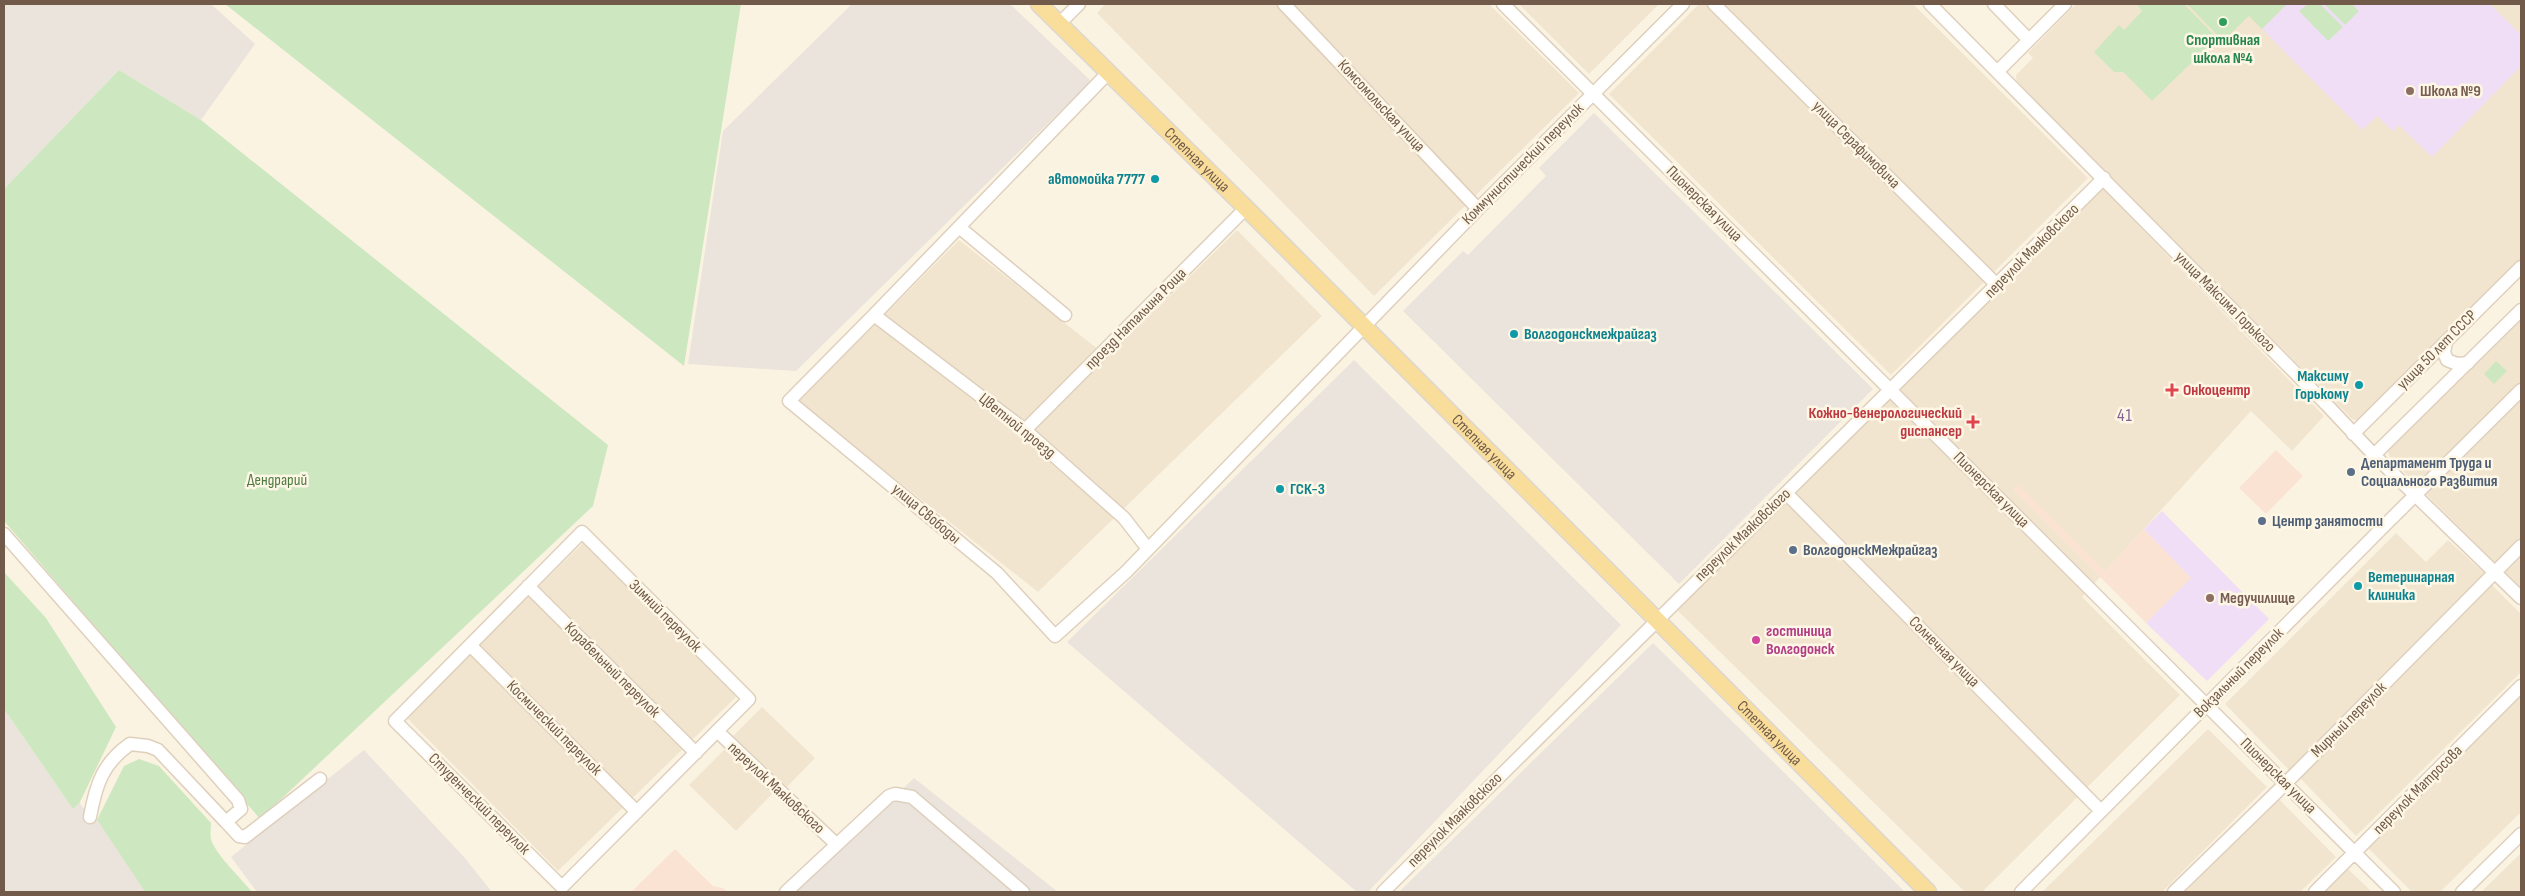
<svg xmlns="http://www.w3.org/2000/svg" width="2525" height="896" viewBox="0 0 2525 896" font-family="'Sofia Sans Condensed',sans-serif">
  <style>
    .residential { fill: #f2e5cf }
    .commercial { fill: #fbe3d4 }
    .industrial { fill: #eae4dc }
    .education { fill: #f0def7 }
    .green { fill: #cde8c0 }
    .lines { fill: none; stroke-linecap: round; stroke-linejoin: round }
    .minor-casing { stroke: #dfd0bd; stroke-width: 15 }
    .major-casing { stroke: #ddd7d3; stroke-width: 19 }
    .minor { stroke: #fff; stroke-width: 12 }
    .major { stroke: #f8dd9b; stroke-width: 16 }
    .leisure-dot { fill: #2e9e5b; stroke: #fef7e6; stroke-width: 2 }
    .education-dot { fill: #8d6e63; stroke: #fef7e6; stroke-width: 2 }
    .culture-dot { fill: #0f9aa8; stroke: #fef7e6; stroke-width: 2 }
    .health-dot { fill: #e0444e; stroke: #fef7e6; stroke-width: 2 }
    .service-dot { fill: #5c6f8a; stroke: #fef7e6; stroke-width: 2 }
    .hotel-dot { fill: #d1479c; stroke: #fef7e6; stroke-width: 2 }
    .labels { text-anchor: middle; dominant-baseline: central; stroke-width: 5; stroke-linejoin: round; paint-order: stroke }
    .leisure-label { font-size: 16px; font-weight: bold; fill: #27864d; stroke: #fef7e6 }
    .education-label { font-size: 16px; font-weight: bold; fill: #785e54; stroke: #fef7e6; text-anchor: start }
    .street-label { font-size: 16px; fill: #715a49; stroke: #fef7e6 }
    .culture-label { font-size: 16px; font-weight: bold; fill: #0d838f; stroke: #fef7e6; text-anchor: start }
    .health-label { font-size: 16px; font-weight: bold; fill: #be3a42; stroke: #fef7e6; text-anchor: start }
    .service-label { font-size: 16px; font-weight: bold; fill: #4e5e75; stroke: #fef7e6; text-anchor: start }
    .park-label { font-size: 16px; fill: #507c44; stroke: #fef7e6 }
    .hotel-label { font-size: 16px; font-weight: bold; fill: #b23c85; stroke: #fef7e6; text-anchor: start }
    .neighbourhood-label { font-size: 18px; letter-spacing: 1px; fill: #886494; stroke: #fef7e6 }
  </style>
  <rect width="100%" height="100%" fill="#fbf3e1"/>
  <!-- residential -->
  <path class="residential" d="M1105 4H1489L1579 93 1374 296 1097 13Z
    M1519 4H1659L1589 74Z
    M1699 4H1913L2088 178 1891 375 1609 94Z
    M2076 4H2521V261L2359 421 2352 419 2017 83 2016 75 2033 58 2028 53Z
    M2101 187 2324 416 2292 451 2251 411 2082 597 2180 695 1982 892H1965L1674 607Z
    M1237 230 1322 316 1038 592 798 402 959 240 1108 357Z
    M2521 317V589L2390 458 2388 451 2390 446Z
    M2396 533 2426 562 2448 540 2484 573 2289 770 2225 704Z
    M584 542 737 696 558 871 406 717Z
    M2490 583 2521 614V672L2356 836 2300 778Z
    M2521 695V812L2440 892H2412L2368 848Z
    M762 707 815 758 787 787 733 736Z
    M2208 729 2267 787 2162 892H2042Z
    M728 746 774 792 736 831 689 785Z
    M2278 798 2336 857 2300 892H2185Z
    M2521 853V892H2481Z
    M2348 869 2372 892H2324Z"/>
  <!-- commercial -->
  <path class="commercial" d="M2276 450 2303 476 2266 514 2239 488Z
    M2019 485 2105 571 2144 529 2192 578 2146 623 2013 490Z
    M675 849 713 886 723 888 728 892H631Z"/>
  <!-- industrial -->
  <path class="industrial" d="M4 4H211L255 44 201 120 119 70 4 189Z
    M852 4H1010L1091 81 796 371 688 364 723 131Z
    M1594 113 1873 389 1679 584 1403 311 1463 251 1468 255 1546 176 1539 168Z
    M1354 360 1621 625 1368 892H1357L1067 642Z
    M1653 643 1905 892H1399Z
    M4 709 73 809 79 802 92 820H97L145 892H4Z
    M364 750 464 857 492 892H257L231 857Z
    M914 778 1058 892H795Z"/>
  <!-- education -->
  <path class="education" d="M2287 4H2490L2521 35V66L2432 157 2399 125 2393 131 2377 116 2362 130 2262 29Z
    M2162 511 2269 619 2207 681 2146 623 2191 578 2144 529Z"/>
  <!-- green -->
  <path class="green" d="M225 4H741L684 366Z
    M2141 4H2184L2217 38 2152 101 2123 72H2114L2094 52 2119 25 2124 30 2142 11 2138 6Z
    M2187 4H2287L2262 29 2249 16 2223 41Z
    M2308 4H2320L2343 27 2328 41 2299 11Z
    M2324 4H2352L2359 11 2345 25Z
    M119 70 201 120 608 445 593 506 260 819 4 521V189Z
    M2496 361 2507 371 2494 384 2484 374Z
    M4 572 46 618 116 727 80 802 73 809 4 709Z
    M139 759 159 766 211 823C211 828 210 834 211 839 215 854 241 878 252 892H145L97 820 124 766Z"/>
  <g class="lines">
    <defs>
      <path id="minor" d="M1284 4 1478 209
        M1503 4 2394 892
        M1714 4 1997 285
        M1930 4 2326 404 2374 455 2521 598
        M1994 4 2029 40
        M1059 24 1079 4
        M1998 71 2065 4
        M1108 73 874 315 789 401 997 573 1055 636 1126 572 1478 209 1683 4
        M959 227 1065 315
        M874 315 1025 430 1124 518 1148 549
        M2446 342 2444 352 2447 360 2457 364 2468 363
        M1025 430 1246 208
        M2353 434 2521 267
        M2374 455 2521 310
        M1786 493 2101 811
        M582 532 749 699 562 887 395 721Z
        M4 534 238 800 241 809 226 822 158 750 148 746 130 744C103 763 96 784 90 817
        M528 586 696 753
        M470 645 637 812
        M717 731 836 844
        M226 822 239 836 245 837 320 779
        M786 892 889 796 895 794 912 797 1023 892
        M1383 892 2104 178
        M2021 892 2383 527 2521 390
        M2174 892 2285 784 2521 546
        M2315 892 2521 686
        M2462 892 2521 834"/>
      <g id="major">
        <path id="s1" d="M1039 4 1246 208 1928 892"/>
      </g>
    </defs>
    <!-- minor casing -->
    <use href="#minor" class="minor-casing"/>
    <!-- major casing -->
    <use href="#major" class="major-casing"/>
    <!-- minor -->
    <use href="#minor" class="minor"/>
    <!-- major -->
    <use href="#major" class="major"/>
  </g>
  <!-- markers -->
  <circle class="leisure-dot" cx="2223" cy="22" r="5"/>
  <g class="education-dot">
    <circle cx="2410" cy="91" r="5"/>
    <circle cx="2210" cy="598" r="5"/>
  </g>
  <g class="culture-dot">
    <circle cx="1155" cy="179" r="5"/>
    <circle cx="1514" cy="334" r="5"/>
    <circle cx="2359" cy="385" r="5"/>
    <circle cx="1280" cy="489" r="5"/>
    <circle cx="2358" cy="586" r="5"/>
  </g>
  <g class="health-dot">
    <path d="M2169.5 382.5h5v5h5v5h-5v5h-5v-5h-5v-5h5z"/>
    <path d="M1970.5 414.5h5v5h5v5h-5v5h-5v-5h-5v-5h5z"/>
  </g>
  <g class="service-dot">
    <circle cx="2351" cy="472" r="5"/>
    <circle cx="2262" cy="521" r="5"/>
    <circle cx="1793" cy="550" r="5"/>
  </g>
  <circle class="hotel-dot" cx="1756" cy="640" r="5"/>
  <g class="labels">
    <!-- leisure labels -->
    <g class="leisure-label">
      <text x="2223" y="40">Спортивная<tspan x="2223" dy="18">школа №4</tspan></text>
    </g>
    <!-- education labels -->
    <g class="education-label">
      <text x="2420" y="91">Школа №9</text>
      <text x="2220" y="598">Медучилище</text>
    </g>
    <!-- street labels -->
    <g class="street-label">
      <text transform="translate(1381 106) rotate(47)">Комсомольская улица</text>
      <text transform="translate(1856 145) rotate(45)">улица Серафимовича</text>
      <text stroke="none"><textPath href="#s1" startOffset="222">Степная улица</textPath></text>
      <text transform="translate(1523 164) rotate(-45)">Коммунистический переулок</text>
      <text transform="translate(1704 204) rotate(45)">Пионерская улица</text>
      <text transform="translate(2032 251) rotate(-45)">переулок Маяковского</text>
      <text transform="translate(2225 302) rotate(45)">улица Максима Горького</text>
      <text transform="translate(1136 319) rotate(-45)">проезд Натальина Роща</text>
      <text transform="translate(2437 350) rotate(-45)">улица 50 лет СССР</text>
      <text transform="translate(1017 426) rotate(39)">Цветной проезд</text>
      <text stroke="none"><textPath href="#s1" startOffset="628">Степная улица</textPath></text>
      <text transform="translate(1991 490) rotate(45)">Пионерская улица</text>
      <text transform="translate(926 514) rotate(40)">улица Свободы</text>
      <text transform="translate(1743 535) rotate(-44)">переулок Маяковского</text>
      <text transform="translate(665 616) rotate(45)">Зимний переулок</text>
      <text transform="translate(1944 652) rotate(45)">Солнечная улица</text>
      <text transform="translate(612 670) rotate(45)">Корабельный переулок</text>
      <text transform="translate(2239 673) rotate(-45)">Вокзальный переулок</text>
      <text transform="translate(2349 720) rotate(-45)">Мирный переулок</text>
      <text transform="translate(554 728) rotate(45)">Космический переулок</text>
      <text stroke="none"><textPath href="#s1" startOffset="1032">Степная улица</textPath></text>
      <text transform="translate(2278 776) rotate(45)">Пионерская улица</text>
      <text transform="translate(776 788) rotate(43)">переулок Маяковского</text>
      <text transform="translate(2418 790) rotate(-45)">переулок Матросова</text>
      <text transform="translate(479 804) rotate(45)">Студенческий переулок</text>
      <text transform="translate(1455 820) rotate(-45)">переулок Маяковского</text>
    </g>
    <!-- culture labels -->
    <g class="culture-label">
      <text x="1145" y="179" text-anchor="end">автомойка 7777</text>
      <text x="1524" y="334">Волгодонскмежрайгаз</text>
      <text x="2349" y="376" text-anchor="end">Максиму<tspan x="2349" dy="18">Горькому</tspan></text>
      <text x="1290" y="489">ГСК-3</text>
      <text x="2368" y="577">Ветеринарная<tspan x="2368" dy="18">клиника</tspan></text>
    </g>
    <!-- health labels -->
    <g class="health-label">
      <text x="2183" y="390">Онкоцентр</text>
      <text x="1962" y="413" text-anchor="end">Кожно-венерологический<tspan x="1962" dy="18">диспансер</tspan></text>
    </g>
    <!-- service labels -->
    <g class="service-label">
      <text x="2361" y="463">Департамент Труда и<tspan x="2361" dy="18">Социального Развития</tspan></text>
      <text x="2272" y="521">Центр занятости</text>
      <text x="1803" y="550">ВолгодонскМежрайгаз</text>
    </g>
    <!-- park labels -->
    <g class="park-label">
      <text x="277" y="480">Дендрарий</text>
    </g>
    <!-- hotel labels -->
    <g class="hotel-label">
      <text x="1766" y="631">гостиница<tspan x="1766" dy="18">Волгодонск</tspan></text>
    </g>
    <!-- neighbourhood labels -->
    <g class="neighbourhood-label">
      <text x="2125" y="415">41</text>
    </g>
  </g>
  <!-- border -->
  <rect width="2525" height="896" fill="none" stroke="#715a49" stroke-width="10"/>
</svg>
